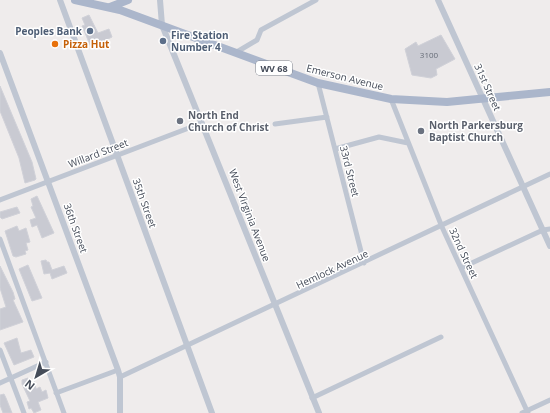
<svg xmlns="http://www.w3.org/2000/svg" width="550" height="413" viewBox="0 0 550 413" font-family="'Open Sans',sans-serif">
  <style>
    .building { fill: #c9cad2; stroke: #d0d1d8 }
    .lines { fill: none; stroke-linecap: round; stroke-linejoin: round }
    .minor { stroke: #bfc6d2; stroke-width: 5 }
    .tertiary { stroke: #bfc6d2; stroke-width: 6 }
    .primary { stroke: #abb6cb; stroke-width: 8 }
    .service-dot { fill: #5c6f8a; stroke: #fff; stroke-width: 1.5 }
    .food-dot { fill: #e8710a; stroke: #fff; stroke-width: 1.5 }
    .worship-dot { fill: #6b7280; stroke: #fff; stroke-width: 1.5 }
    .labels { text-anchor: middle; dominant-baseline: central; stroke-width: 3; stroke-linejoin: round; paint-order: stroke }
    .number-label { font-size: 8px; fill: #666c77 }
    .shield { fill: #fff; stroke: #7d828b; stroke-width: 1 }
    .shield-label { font-size: 9px; font-weight: bold; fill: #454c59 }
    .service-label { font-size: 10px; font-weight: bold; fill: #4e5e75; stroke: #fff; text-anchor: end }
    .food-label { font-size: 10px; font-weight: bold; fill: #c56008; stroke: #fff; text-anchor: start }
    .street-label { font-size: 10px; fill: #454c59; stroke: #fff }
    .worship-label { font-size: 10px; font-weight: bold; fill: #5b616d; stroke: #fff; text-anchor: start }
  </style>
  <rect width="100%" height="100%" fill="#efecec"/>
  <!-- building -->
  <path class="building" d="M89 15 98 33 109 29 112 37 91 47 82 26 85 25 82 18Z
    M441 35 455 59 436 69 437 75 431 78 412 75 405 49 416 42 418 46Z
    M0 86 32 162 36 179 35 180 25 183 19 158 0 111Z
    M37 196 54 233 42 238 37 225 32 227 30 220 36 218 31 207 33 206 31 199Z
    M17 207 20 213 2 219 0 217V212Z
    M17 226 19 231 26 228 30 242 26 243 28 250 25 251 26 254 16 257 13 256 5 231Z
    M46 260 47 262H49L52 270 64 266 67 273 52 279 50 273 44 274 41 261Z
    M28 265 42 298 32 301 19 269Z
    M0 266 13 292 15 299 13 300 23 322 0 330V309L6 307 0 288Z
    M17 338 21 353 31 350 34 357 14 365 4 343Z
    M28 378 29 382 34 380 36 389 40 387 42 392 46 390 48 398 38 402 41 410 34 413 31 408 29 409 27 402 30 401 22 384V380Z
    M4 394 6 398 12 413H3L0 405V395Z"/>
  <g class="lines">
    <!-- minor -->
    <path class="minor" d="M235 53 257 40 261 30 316 0
      M318 83 364 263
      M391 99 442 227 528 413
      M275 124 327 117
      M335 149 379 137 408 143
      M0 200 202 123
      M0 239 64 413
      M461 268 543 230 550 229
      M0 350 24 413
      M120 377 550 174
      M0 383 46 362
      M56 393 118 370
      M312 398 441 337
      M522 413 550 400"/>
    <!-- tertiary -->
    <path class="tertiary" d="M60 0 212 413
      M160 0 162 25 319 413
      M438 0 550 246
      M0 53 118 370 120 377V413"/>
    <!-- primary -->
    <path class="primary" d="M75 0 120 10 318 83 391 99 447 102 550 92
      M110 7 128 0"/>
  </g>
  <!-- markers -->
  <g class="service-dot">
    <circle cx="90" cy="31" r="4"/>
    <circle cx="163" cy="41" r="4"/>
  </g>
  <circle class="food-dot" cx="55" cy="44" r="4"/>
  <g class="worship-dot">
    <circle cx="180" cy="121" r="4"/>
    <circle cx="421" cy="131" r="4"/>
  </g>
  <g class="labels">
    <!-- number labels -->
    <g class="number-label">
      <text x="429" y="54">3100</text>
    </g>
    <!-- shield labels -->
    <rect class="shield" x="256" y="61" width="36" height="14" rx="3"/>
    <g class="shield-label">
      <text x="274" y="68">WV 68</text>
    </g>
    <!-- service labels -->
    <g class="service-label">
      <text x="82" y="31">Peoples Bank</text>
      <text x="171" y="35" text-anchor="start">Fire Station<tspan x="171" dy="12">Number 4</tspan></text>
    </g>
    <!-- food labels -->
    <g class="food-label">
      <text x="63" y="44">Pizza Hut</text>
    </g>
    <!-- street labels -->
    <g class="street-label">
      <text transform="translate(345 77) rotate(14)">Emerson Avenue</text>
      <text transform="translate(488 87) rotate(66)">31st Street</text>
      <text transform="translate(98 153) rotate(-21)">Willard Street</text>
      <text transform="translate(350 171) rotate(76)">33rd Street</text>
      <text transform="translate(145 203) rotate(70)">35th Street</text>
      <text transform="translate(250 215) rotate(69)">West Virginia Avenue</text>
      <text transform="translate(76 228) rotate(70)">36th Street</text>
      <text transform="translate(464 253) rotate(65)">32nd Street</text>
      <text transform="translate(332 269) rotate(-25)">Hemlock Avenue</text>
    </g>
    <!-- worship labels -->
    <g class="worship-label">
      <text x="188" y="115">North End<tspan x="188" dy="12">Church of Christ</tspan></text>
      <text x="429" y="125">North Parkersburg<tspan x="429" dy="12">Baptist Church</tspan></text>
    </g>
  </g>
  <!-- north arrow -->
  <g transform="translate(36 377) rotate(218)" stroke="#ffffff" stroke-width="3" paint-order="stroke">
  <path d="M0-3L7 15L0 10L-7 15Z" fill="#454c59"/>
  <text y="-6" font-size="11" font-weight="bold" text-anchor="middle" fill="#454c59">N</text>
  </g>
</svg>
